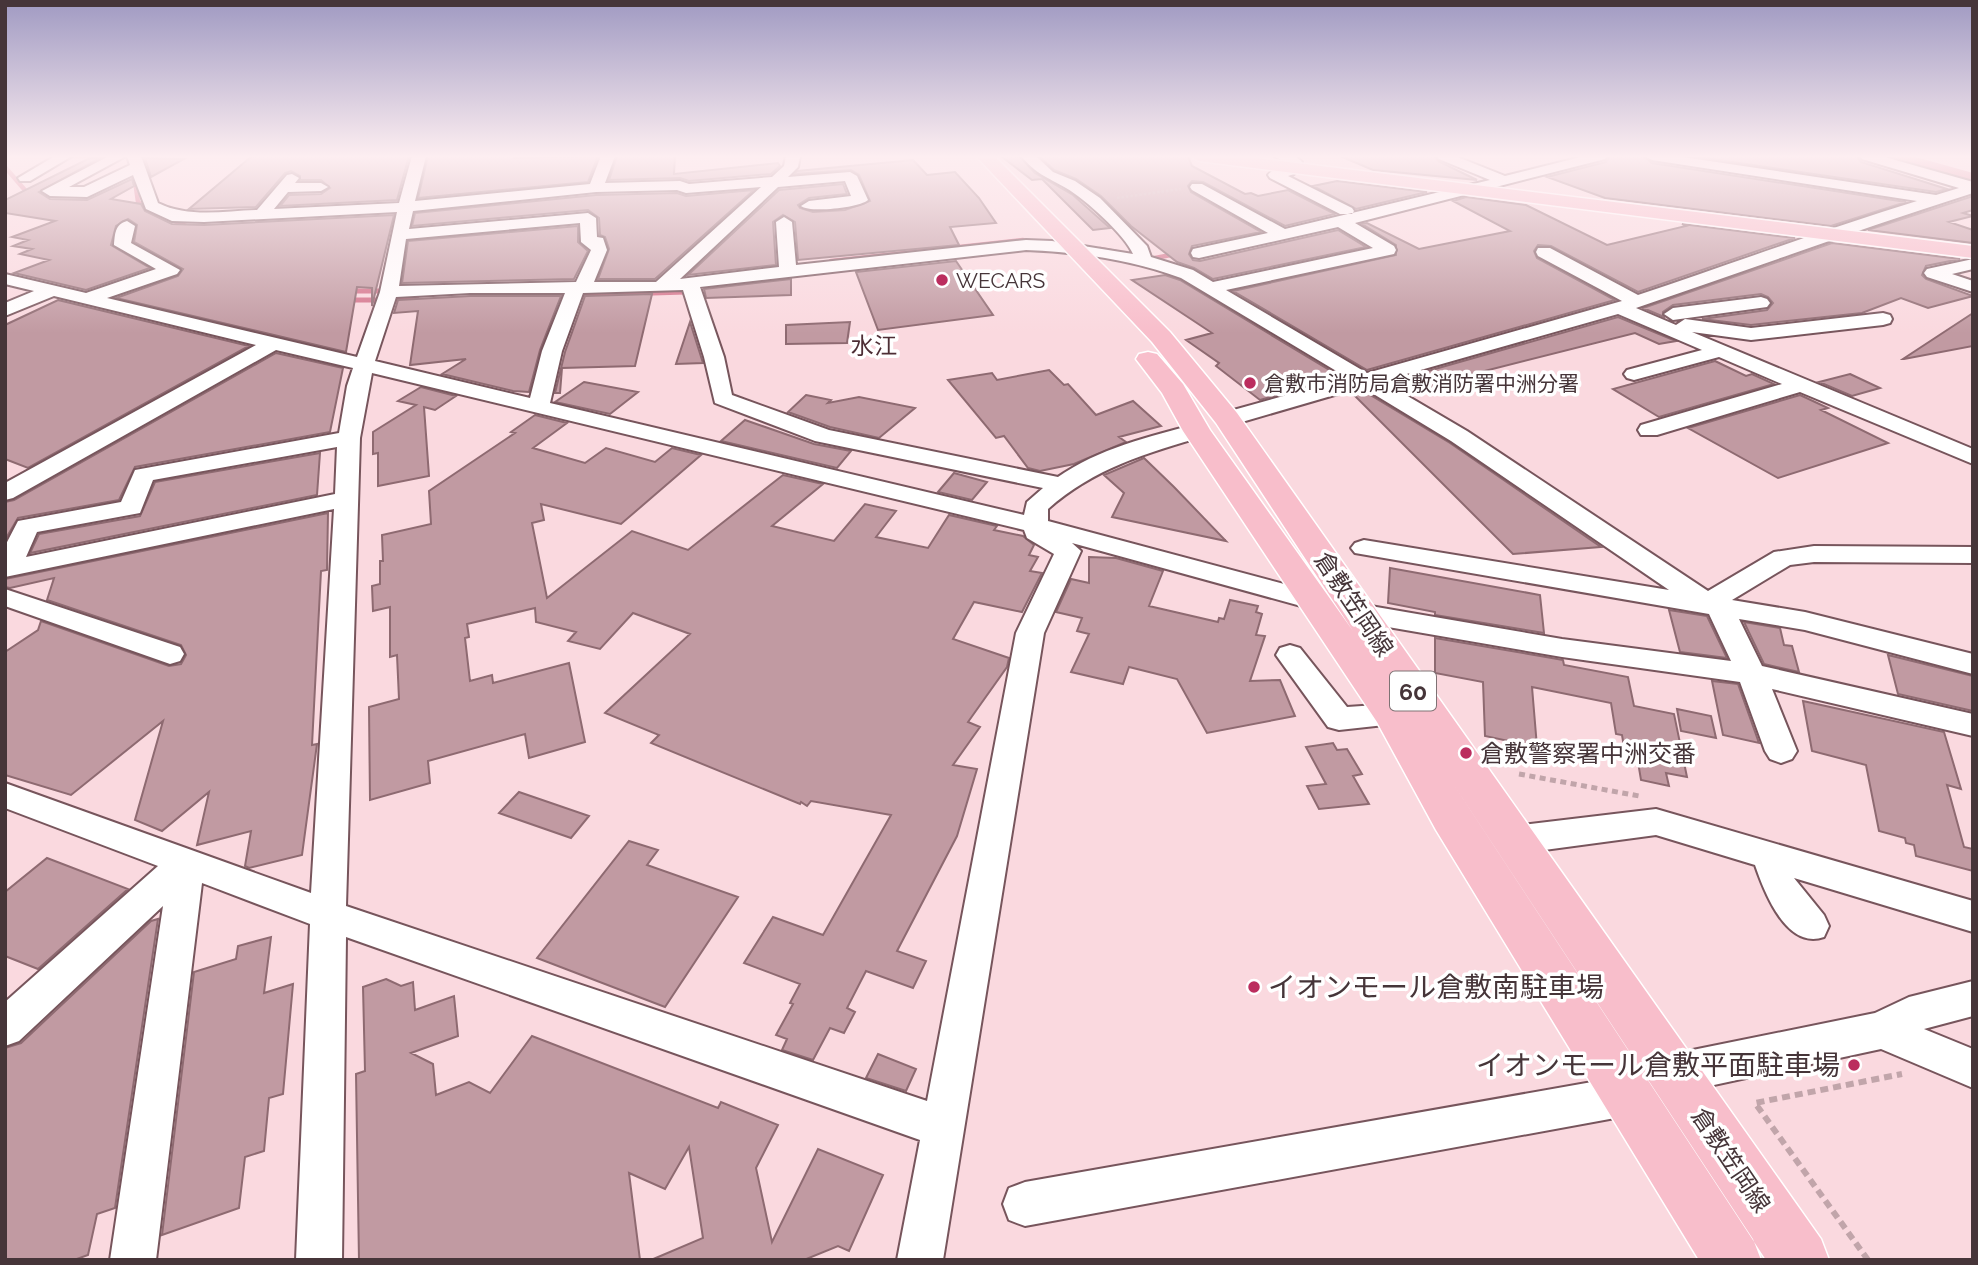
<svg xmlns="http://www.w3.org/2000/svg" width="1978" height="1265" viewBox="0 0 1978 1265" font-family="Raleway,'Noto Sans JP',sans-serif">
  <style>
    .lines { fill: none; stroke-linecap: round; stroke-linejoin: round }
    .stream-far1 { stroke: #d4728a; stroke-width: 4.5 }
    .stream { stroke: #d4728a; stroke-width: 5 }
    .river { fill: #d4728a; fill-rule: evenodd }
    .building { fill: #c19aa2; stroke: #8e6a71; stroke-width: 2 }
    .minor-casing { stroke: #77555c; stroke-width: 4 }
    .major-casing { stroke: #fff; stroke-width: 3 }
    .path-far2 { stroke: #c1a5aa; stroke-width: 2.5; stroke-dasharray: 2.5 2; stroke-linecap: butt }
    .path-far1 { stroke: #c1a5aa; stroke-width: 5; stroke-dasharray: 6 4.5; stroke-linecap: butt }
    .path { stroke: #c1a5aa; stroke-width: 6; stroke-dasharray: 8 5; stroke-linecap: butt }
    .minor { fill: #fff; fill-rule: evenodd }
    .major { fill: #f8becb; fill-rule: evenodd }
    .poi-dot { fill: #bb2d5e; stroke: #fff; stroke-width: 2.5 }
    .labels { text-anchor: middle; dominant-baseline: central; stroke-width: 7; stroke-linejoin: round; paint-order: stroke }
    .far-poi-label { font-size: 21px; fill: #463539; stroke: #fff; text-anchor: start }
    .far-quarter-label { font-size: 23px; fill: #4d2e35; stroke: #fff }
    .shield { fill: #fff; stroke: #7e7274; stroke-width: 2 }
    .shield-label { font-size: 23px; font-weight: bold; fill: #463539 }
    .street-label { font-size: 24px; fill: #463539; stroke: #fff }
    .poi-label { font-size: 24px; fill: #463539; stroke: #fff; text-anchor: start }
    .near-poi-label { font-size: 28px; fill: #463539; stroke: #fff; text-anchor: start }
  </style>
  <rect width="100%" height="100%" fill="#fad9df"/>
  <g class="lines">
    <!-- stream-far1 -->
    <path class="stream-far1" d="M70 156H89
      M5 167 30 196
      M134 174 138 202 153 212
      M165 217 191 228
      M1100 249 1116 252
      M1155 258 1176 254
      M831 261 1023 240"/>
    <!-- stream -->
    <path class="stream" d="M347 291H383
      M553 296 686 292
      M344 300H376
      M394 300 417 299"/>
    <!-- river -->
    <path class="river" d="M1875 156H1912L1973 173V189L1878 161Z"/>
  </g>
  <!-- building -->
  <path class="building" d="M252 156H409L397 200 280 206 289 195 321 194 330 188 321 180H300V176L291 171 285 173 256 207 189 209Z
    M428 156H515L514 158 598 156 588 182 418 198Z
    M617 156H675L674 174 778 163 780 166 771 174 689 181 680 178 609 180Z
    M1001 156H1019L1035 173 1073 195 1110 228 1093 230 1042 179 1032 180Z
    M1039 156H1188L1192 166 1245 194 1251 193 1258 196 1288 190 1335 214 1285 226 1203 182 1192 181 1188 186 1191 192 1261 232 1192 246 1189 254 1193 260 1200 261 1338 230 1366 247 1213 279 1194 268 1177 262 1131 226 1101 196 1076 179 1054 170Z
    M1340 156H1434L1438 161 1477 180 1373 170Z
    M1610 156H1643L1652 163 1906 202 1831 226 1605 198 1547 177 1606 162Z
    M1691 156H1857L1861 162 1947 189 1936 192Z
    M90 158H100L39 192 50 199 87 200 132 179 134 186 111 199 141 204 145 211 172 224 204 225 394 215 372 306V288L357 287 346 352 116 298 178 276 183 269 134 242 137 225 128 219 116 226 111 245 150 268 86 290 14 273 49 260 20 254 32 249 13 246 28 240 12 237 55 221 5 213V200Z
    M145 158 184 159 151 177Z
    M913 160 927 175 955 172 979 198 996 223 950 227 959 245 798 260 795 222 783 215 773 222 776 265 688 275 779 190 843 184 847 194 809 198 798 205 800 208 813 212 845 210 870 201 859 175 851 170 795 174 797 171Z
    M1337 181 1427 192 1356 209 1313 186Z
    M754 190 655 279H598L609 249 605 237 600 235 599 218 588 210 412 226 415 213 596 195 677 193 686 196Z
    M1973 196V210L1963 213 1973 216 1949 222 1973 230V243L1868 230Z
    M1466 197 1526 205 1607 245 1686 226 1682 224 1795 238 1638 292 1551 246 1538 245 1534 251 1537 258 1615 300 1367 370 1233 291 1396 255V245L1362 224 1367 223 1419 249 1510 231 1453 201Z
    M578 226V242L588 251 574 279 402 283 408 241Z
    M1832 243 1960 259 1926 266 1922 275 1926 279 1973 296 1928 308 1901 298 1862 313 1751 325 1702 319 1767 310 1773 303 1768 297 1761 294 1673 305 1663 312 1664 317 1643 308Z
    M956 261 993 315 878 330 856 272Z
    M1165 275 1180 280 1341 377 1260 400 1216 366 1219 363 1186 340 1212 333 1132 280Z
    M791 279V295L706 298 704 289Z
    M652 294 635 366 562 368 560 393H555L565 352 585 296Z
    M470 296H561L540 350 529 392 513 391 442 374 466 359 410 365 418 311 394 313 398 300Z
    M58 300 249 346 28 468 5 459V325Z
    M1973 313V346L1904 359H1903Z
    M1618 317 1676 341 1659 344 1635 333 1461 377 1465 380 1411 395 1389 382Z
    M690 322 703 363 676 364Z
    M850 322 847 343 786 344V325Z
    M276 353 343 368 330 432 135 467 119 500 18 518 5 540V502L14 500Z
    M1715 361 1746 376 1752 374 1774 384 1659 417 1613 389Z
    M1049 370 1064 385 1068 384 1096 415 1133 401 1161 426 1119 437 1126 442 1074 464 1040 471 1028 468 1004 436 996 438 948 380 992 373 997 380Z
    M1850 374 1880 388 1852 396 1819 382Z
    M584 382 638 392 610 414 555 402Z
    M421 387 456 396 435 410 424 407 429 476 378 486V453L373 454V432L416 405 398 401Z
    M1362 390 1450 443 1601 547 1513 554 1352 393Z
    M806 395 831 400 828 403 859 397 915 408 879 438 830 427 788 412Z
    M1800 395 1828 408 1821 410 1888 443 1778 478 1688 428Z
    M535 415 567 423 533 448 585 463 606 448 655 462 672 448 701 455 621 524 541 504 544 520 532 523 547 598 632 531 688 550 783 475 823 484 772 526 834 541 865 504 896 511 876 537 928 548 949 515 997 526 994 530 1023 536 1034 545 1029 555 1038 557 1030 571 1042 573 1022 612 974 602 953 639 1009 658 1007 667 968 722 980 727 953 765 977 769 957 836 897 951 926 961 913 988 866 971 847 1008 855 1012 844 1033 830 1028 813 1060 782 1050 787 1039 776 1035 793 1004 790 1003 800 984 744 963 773 917 823 935 891 815 811 801 807 806 801 802 800 804 651 743 659 735 605 713 690 634 633 613 600 649 568 641 576 632 536 622 535 608 467 624 469 637 465 638 470 681 492 675 493 683 569 663 585 742 529 758 525 734 428 761 430 783 370 800 369 707 399 699 397 655 390 657V607L373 611 372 586 380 584V561H383L382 535 431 524 429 491 515 433 511 432Z
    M745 420 814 444 851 451 837 468 721 441Z
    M320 453 317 495 30 553 39 534 140 516 155 482Z
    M1144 458 1174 487 1226 541 1112 517 1124 493 1104 475Z
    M954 473 987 482 972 500 938 492Z
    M328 513 327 570 321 571 312 745 317 744 302 855 249 868 245 866 251 831 197 845 209 792 162 831 135 820 163 721 71 795 5 775V652L38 630 41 621 169 666 181 664 186 655 181 645 47 600 54 578 10 588 5 587V579Z
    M1089 557 1116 558 1163 571 1149 606 1218 622 1219 618 1224 619 1230 600 1258 606 1256 612 1262 614 1256 635 1265 636 1250 681 1280 680 1295 716 1207 733 1177 679 1129 667 1123 684 1071 672 1089 634 1077 631 1082 618 1056 612 1071 579 1089 583Z
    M1390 568 1540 595 1544 633 1435 615V612L1388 603Z
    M1669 610 1707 616 1727 658 1680 652Z
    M1744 622 1780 628 1784 645 1792 646 1799 672 1764 664Z
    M1435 638 1546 657 1563 660 1564 665 1628 677 1634 706 1674 714 1687 777 1666 773 1669 786 1641 780 1636 750 1624 747 1622 735 1616 734 1611 703 1532 687 1537 747 1485 736 1483 682 1435 673Z
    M1888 655 1973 676V711L1898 694Z
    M1712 681 1738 684 1759 743 1723 735Z
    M1803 701 1944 732 1961 789 1947 785 1964 847 1973 849V871L1916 856 1914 845 1906 843 1905 838 1879 831 1866 765 1812 751Z
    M1677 709 1711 716 1716 738 1681 731Z
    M1333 743 1337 750 1347 749 1362 774 1353 776 1369 804 1319 809 1307 786 1326 784 1306 747Z
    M519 792 589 816 571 838 499 813Z
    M629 841 658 850 647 865 738 897 665 1007 537 958Z
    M47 858 128 889 38 969 5 956V892Z
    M158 919 115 1208 97 1214 88 1255 74 1260H5V1048L21 1043 151 921Z
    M271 937 264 993 293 984 283 1094 269 1098 264 1151 245 1157 239 1208 162 1235 194 972 236 959 238 946Z
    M386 979 401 986 413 982 415 1010 454 996 458 1036 411 1053 433 1064 436 1095 469 1082 490 1093 532 1036 718 1108 721 1102 778 1125 756 1168 772 1242 818 1149 883 1175 849 1251 838 1246 804 1260H651L703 1238 689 1147 665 1189 629 1173 640 1260H359L356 1074 365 1071 363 987Z
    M878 1054 916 1069 906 1091 866 1078Z"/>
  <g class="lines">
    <defs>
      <path id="minor" d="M55 156H72L30 181H20L18 178Z
        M109 156H126L69 187H84L130 165 127 156H141L158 203C188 218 224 211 257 210L287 175 292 174 299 178 295 183H321L328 187 321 191 288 192 274 209 399 203 412 156H426L415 201 590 184 601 156H615L605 183 680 181 689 184 772 177 784 166 786 156H800L798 167 788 177 850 172 857 176 868 200C859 208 809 213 801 206L809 201 851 196 845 181 778 187 680 279 779 267 776 222 784 217 792 222 796 265 1026 240 1052 241 1133 254C1125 235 1085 199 1066 188 1047 177 1036 174 1021 156H1036L1053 172 1075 181 1100 198 1147 246 1151 257 1193 270 1213 282 1373 248 1338 227 1199 258 1193 257 1191 253 1193 249 1268 233 1192 190 1190 187 1192 184H1202L1285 229 1490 180 1439 159 1437 156H1455L1505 176 1585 156H1607L1605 159 1355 223 1394 246 1396 250 1394 254 1226 290 1367 373 1622 301 1538 256 1536 252 1538 248H1550L1638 295C1731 264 1823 230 1917 201L1652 160 1645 156H1676L1936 195 1959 188 1862 159 1860 156H1881L1973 182V193C1860 229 1748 270 1636 308L1676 325 1685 319 1751 328 1883 313 1890 315 1892 319 1890 323 1883 325 1751 340 1692 332 1973 449V464L1800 392 1657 435H1641L1638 430 1641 425 1782 384 1719 357 1634 380 1627 378 1624 374 1627 370 1702 350 1618 314 1382 381 1467 431 1708 591 1774 552 1814 546 1973 547V563L1814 562 1790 565 1732 600 1805 612 1973 654V674L1805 630 1739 619 1762 666 1973 714V736L1772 689 1797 751 1792 759 1781 763 1770 759 1765 751 1740 682 1562 657 1359 622 1072 543 1081 551 1044 633 943 1260H897L920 1140 346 937 342 1260H296L310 924 202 883 156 1260H110L163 906 19 1041 5 1046V1002L158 866 5 808V783L311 893 334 509 5 577V546L18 521 121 502 135 470 339 433 347 386 353 368 276 350 13 498 5 500V483L256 345 54 296 5 316V303L34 291 5 284V274L86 293 156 269 114 245C115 234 115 224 127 221L135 226 131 243 180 270 177 274 107 298 357 357 380 292 397 212 204 222 172 221 146 209 133 175 87 197 50 196 42 191ZM761 187 656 282H594L607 250 603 238 597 237 596 218 588 213 409 229 413 211 596 192 677 190 686 193ZM580 223 581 242 591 250 576 282 399 286 406 239ZM1026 250C1077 252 1133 260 1181 278L1348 378 1219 414 1216 419 1219 424H1235L1362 387 1451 441 1669 590 1364 540 1355 543 1351 548 1355 553 1709 614 1731 661 1562 639 1359 604 1048 521V509C1094 468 1147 453 1205 436L1208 431 1205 426 1197 424C1150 436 1098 449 1058 477L829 430 732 395 724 357 700 287ZM683 290 704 357 715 403 815 441 1043 488 1027 502 1024 515 550 403 562 351 583 293ZM470 293H565L542 351 530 398 375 361 396 297ZM372 373 1024 530 1027 538 1054 554 1016 633 927 1101 346 906 360 438ZM337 447 335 494 26 557 37 532 140 513 153 480Z
        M1274 156C1284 155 1295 154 1302 162L1294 174 1288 176 1352 208 1354 211 1352 214H1340L1270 178 1268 175C1272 168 1282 171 1287 164Z
        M1973 259V269L1952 274 1973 281V292L1927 277 1924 273 1927 269Z
        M1761 297 1767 299 1770 303 1767 307 1673 320 1664 314 1673 308Z
        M5 589 180 647 184 654 180 661 170 664 5 606Z
        M1290 645 1300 648 1347 707 1392 704 1403 707 1407 715 1403 723 1339 730 1328 727 1276 655 1280 648Z
        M1656 809 1973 901V932L1794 878 1824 915 1829 926 1824 937C1787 950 1765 894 1755 865L1656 835 1514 854 1502 850 1497 840 1502 830 1514 826Z
        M1973 981V1016L1924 1029 1973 1049V1088L1881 1049 1663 1096 1649 1090 1642 1076 1649 1062 1663 1056 1875 1013 1909 997Z
        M1626 1076 1641 1082 1647 1096 1641 1110 1626 1116 1025 1226 1009 1220 1003 1204 1009 1188 1025 1182Z"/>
      <path id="major" d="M976 156H994L1170 332 1237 413 1821 1239 1829 1260H1766L1444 770 1753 1239 1761 1260H1699L1436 830 1377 722 1183 431 1162 393 1136 359 1139 354 1148 352 1157 354 1183 384 1210 430 1353 631 1216 423 1152 342Z
        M1190 156H1239L1973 246V258L1199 161Z"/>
    </defs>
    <!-- minor casing -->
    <use href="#minor" class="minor-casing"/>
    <!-- major casing -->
    <use href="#major" class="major-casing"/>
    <!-- path-far2 -->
    <path class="path-far2" d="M1117 198 1181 189"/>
    <!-- path-far1 -->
    <path class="path-far1" d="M1519 774 1639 796"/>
    <!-- path -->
    <path class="path" d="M1868 1260 1755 1103 1902 1074"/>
    <!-- minor -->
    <use href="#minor" class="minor"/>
    <!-- major -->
    <use href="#major" class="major"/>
  </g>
  <!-- sky -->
  <linearGradient id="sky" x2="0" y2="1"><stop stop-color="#a09ac2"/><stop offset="0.47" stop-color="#fdeef1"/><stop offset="1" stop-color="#fdeef1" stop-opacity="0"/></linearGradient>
  <rect width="1978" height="333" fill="url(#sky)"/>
  <!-- markers -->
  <g class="poi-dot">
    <circle cx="942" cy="280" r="7"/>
    <circle cx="1250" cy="383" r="7"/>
    <circle cx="1466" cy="753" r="7"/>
    <circle cx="1254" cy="987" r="7"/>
    <circle cx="1854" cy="1065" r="7"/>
  </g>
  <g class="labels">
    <!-- far-poi labels -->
    <g class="far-poi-label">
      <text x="956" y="280">WECARS</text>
      <text x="1264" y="383">倉敷市消防局倉敷消防署中洲分署</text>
    </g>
    <!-- far-quarter labels -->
    <g class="far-quarter-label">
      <text x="874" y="345">水江</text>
    </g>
    <!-- shield labels -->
    <rect class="shield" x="1390" y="671.5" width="46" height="39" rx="5"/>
    <g class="shield-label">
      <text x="1413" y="691">60</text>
    </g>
    <!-- street labels -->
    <g class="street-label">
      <text transform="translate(1354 604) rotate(56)">倉敷笠岡線</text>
      <text transform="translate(1731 1160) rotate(56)">倉敷笠岡線</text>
    </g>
    <!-- poi labels -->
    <g class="poi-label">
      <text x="1480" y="753">倉敷警察署中洲交番</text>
    </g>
    <!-- near-poi labels -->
    <g class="near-poi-label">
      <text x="1268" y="987">イオンモール倉敷南駐車場</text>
      <text x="1840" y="1065" text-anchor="end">イオンモール倉敷平面駐車場</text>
    </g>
  </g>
  <!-- border -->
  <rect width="1978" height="1265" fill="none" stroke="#463539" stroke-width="14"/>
</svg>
